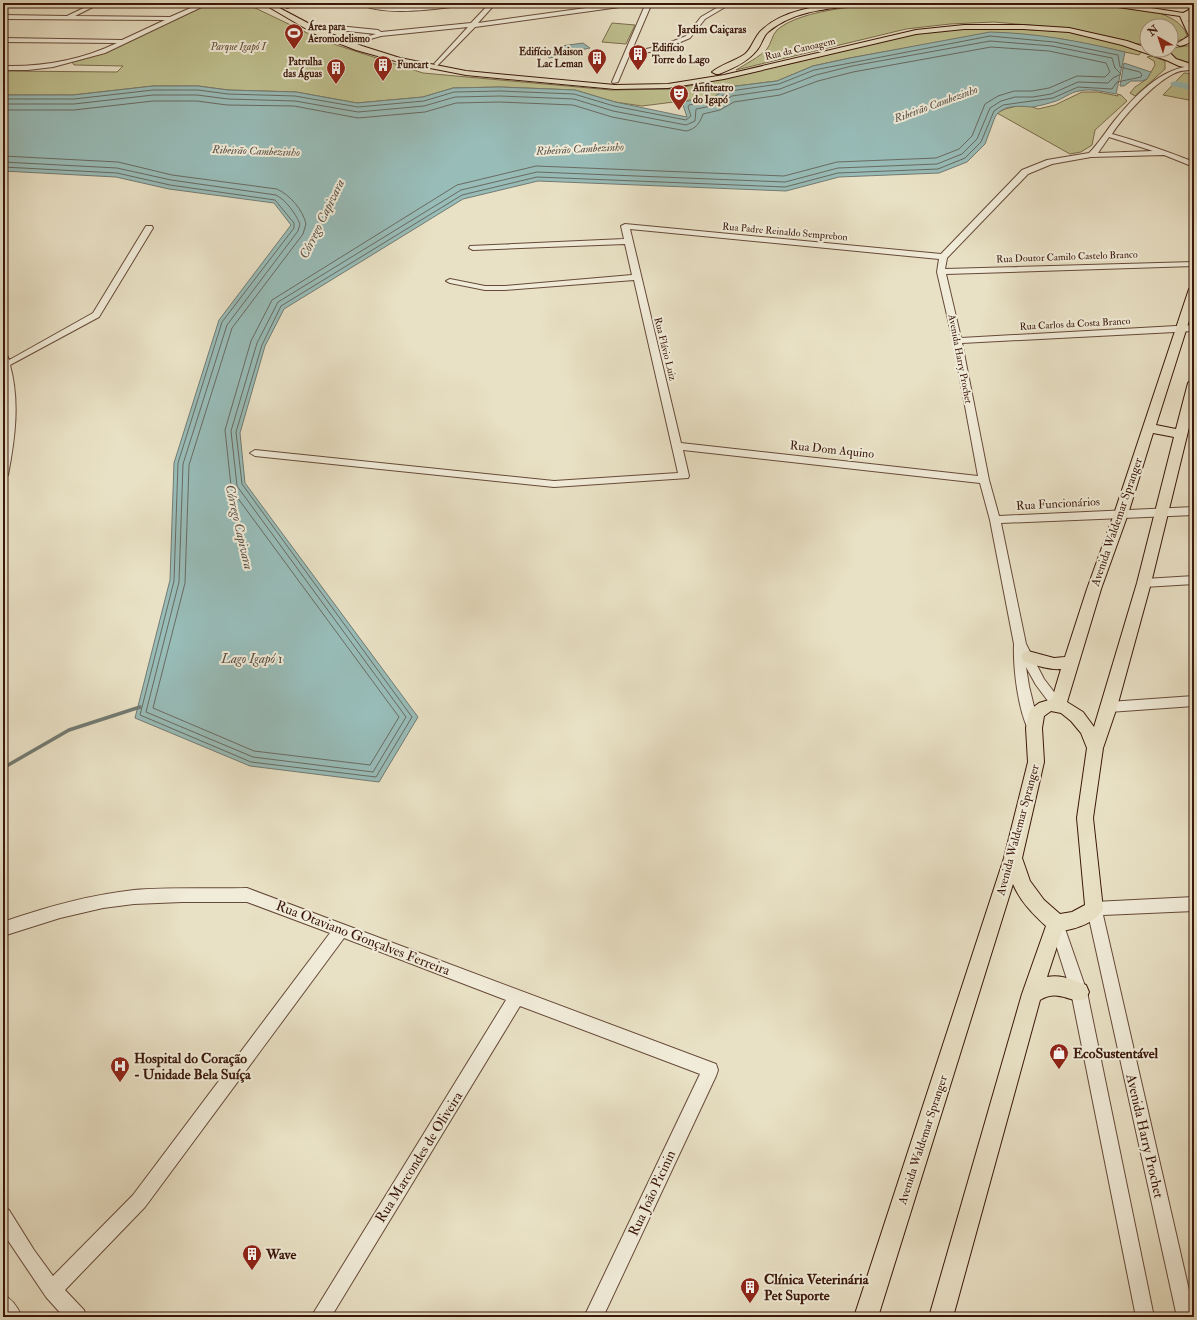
<svg xmlns="http://www.w3.org/2000/svg" width="1197" height="1320" viewBox="0 0 1197 1320" font-family="'IM FELL Double Pica',serif">
  <style>
    .green { fill: #bfc08f; stroke: #7c6c4c }
    .water { fill: #98bcb8; stroke: #727a72 }
    .lines { fill: none; stroke-linecap: round; stroke-linejoin: round }
    .shore { stroke: #696a61; stroke-width: 1 }
    .stream { stroke: #727a72; stroke-width: 3.5 }
    .river { fill: #98bcb8; fill-rule: evenodd }
    .minor-casing { stroke: #664a39; stroke-width: 2 }
    .major-casing { stroke: #3a170a; stroke-width: 2 }
    .minor { fill: #f1ecd9; fill-rule: evenodd }
    .major { fill: #e9e1c5; fill-rule: evenodd }
    .labels { text-anchor: middle; dominant-baseline: central; stroke-width: 4; stroke-linejoin: round; paint-order: stroke }
    .far-poi-label { font-size: 10px; font-weight: bold; fill: #3a170a; stroke: #f1ecd9; text-anchor: start }
    .far-park-label { font-size: 10px; font-style: italic; fill: #624a32; stroke: #f1ecd9 }
    .far-street-label { font-size: 10px; fill: #3a170a; stroke: #f1ecd9 }
    .far-neighbourhood-label { font-size: 11px; font-weight: bold; fill: #3a170a; stroke: #f1ecd9 }
    .far-water-label { font-size: 11px; font-style: italic; fill: #5b5147; stroke: #f1ecd9 }
    .street-label { font-size: 12px; fill: #3a170a; stroke: #f1ecd9 }
    .water-label { font-size: 13px; font-style: italic; fill: #5b5147; stroke: #f1ecd9 }
    .near-street-label { font-size: 14px; fill: #3a170a; stroke: #f1ecd9 }
    .near-poi-label { font-size: 14px; font-weight: bold; fill: #3a170a; stroke: #f1ecd9; text-anchor: start }
  </style>
  <rect width="100%" height="100%" fill="#e9e1c5"/>
  <filter id="stains"><feTurbulence type="fractalNoise" baseFrequency=".005" numOctaves="4"/><feColorMatrix values="0 0 0 0 .2 0 0 0 0 .09 0 0 0 0 .02 0 0 0 .5 -.17"/></filter>
  <radialGradient id="worn" r=".72"><stop offset=".6" stop-color="#630" stop-opacity="0"/><stop offset="1" stop-color="#630" stop-opacity=".3"/></radialGradient>
  <!-- green -->
  <path class="green" d="M904 3H1095C1120 6 1177 7 1187 35L1184 39 1171 42V26H1147V45L1124 42 1062 28 994 22 950 24 906 29 736 70C744 65 761 56 767 49 771 44 772 35 777 30 802 8 870 5 904 3Z
    M223 5H249L324 41 423 73 611 90 675 89 794 63 914 33 953 29 1004 28 1068 32 1107 40 1142 51 1139 55 1062 39 917 46 850 58 813 66 777 81 728 87 714 97 642 106 615 102 575 90 500 87 453 88 423 97 357 103 296 92 228 90 198 86H153L73 95H3V71L117 72 123 66 74 65 72 62 84 59 201 7Z
    M612 23 635 25 626 44 602 42Z
    M1185 46H1194V65L1177 59 1170 53 1174 48Z
    M1152 56 1165 61V69L1135 96 1130 93 1135 87 1147 79 1155 65 1154 61 1147 57Z
    M1184 73 1194 74V101L1163 95Z
    M1082 92H1098L1118 96 1117 94 1121 95 1127 101 1095 130 1092 145 1081 152 1070 154 997 113 1005 109 1017 106H1030L1038 109 1055 105Z"/>
  <!-- water -->
  <path class="water" d="M990 32C1035 33 1080 41 1125 52L1116 94C1104 92 1091 88 1079 91 1070 92 1062 100 1053 102 1050 103 1035 107 1032 107 1019 106 1003 104 995 117L985 144 967 162 939 173 839 177 786 191 538 181 463 199 284 309 265 346 240 433 245 483 418 717 379 782 250 766 135 718 170 580 174 463 219 320 291 225 274 203 169 189 116 177 3 171V95H73L153 86H198L228 90 296 92 357 103 423 97 453 88 500 87 575 90 615 102 687 117 682 102 714 97 728 87 777 81 813 66 850 58Z
    M583 43 590 48 575 51 569 47 575 53 549 58 544 53 555 51 560 54 554 47Z
    M1124 63 1151 72 1147 79 1142 81H1131L1124 86H1120Z"/>
  <g class="lines">
    <!-- shore -->
    <path class="shore" d="M3 99H74L153 90H198L228 94 295 96 358 107 424 101 454 92 500 91 574 94 614 106 686 120 691 116 688 107 689 105 715 100 730 91 779 84 814 70 990 36 1054 42 1118 55 1120 67 1140 72 1142 75 1141 77 1117 82 1112 89 1078 87 1053 98 1003 105 994 111 981 142 965 158 938 169 838 173 785 187 537 177 462 195 281 306 262 345 236 432 242 484 412 717 376 777 251 762 140 715 174 581 178 463 222 322 294 228V223L275 200 170 185 117 173 3 167
      M3 104H74L153 95H197L228 99 295 101 358 112 424 106 455 97 500 96 574 99 613 111 686 125 695 121 696 109 717 105 732 96 780 89 816 75 852 66 990 41 1052 46 1112 58 1115 68 1121 74 1113 78 1108 83 1078 82 1051 94 1033 97H1015L1001 101 990 108 977 139 962 154 937 164 838 168 785 182 537 172 461 190 278 302 257 343 231 431 237 486 406 717 373 772 253 757 146 712 179 582 183 464 227 325 298 231 300 224C295 213 287 201 276 195L171 180 117 168 3 162
      M3 110H74L153 101H197L227 105 294 106 358 118 425 112 456 103 499 102 573 105 612 117 686 131C696 129 700 123 703 114L720 110 734 102 780 95 818 81 853 72 991 47 1049 51 1106 63 1110 72 1105 77 1077 76 1049 88 1032 91H1014L998 96 985 104 972 136 959 149 936 158 837 162 784 176 536 166 457 185 272 300 251 341 225 430 231 486 234 493 399 717 370 765 254 751 153 708 185 583 189 465 232 328 303 234 306 224C303 210 290 195 277 189L172 175 118 162 3 156"/>
    <!-- stream -->
    <path class="stream" d="M3 768 69 730 140 707"/>
    <!-- river -->
    <path class="river" d="M1176 81 1194 85V91L1172 86 1170 84 1172 82Z"/>
    <defs>
      <path id="minor" d="M94 3H101L75 16 170 17 202 3H210L105 53 53 67 28 70H3V66C43 67 82 60 117 43L3 42V38L122 40 165 20 3 19V15L67 16Z
        M293 3H303L287 8 284 6Z
        M359 3 401 7 472 3C466 6 457 6 451 7 428 10 378 16 359 3Z
        M490 3H496L478 23 622 3H637L634 5 475 27 437 66 434 64 435 63 468 27 381 36 360 42 358 41V39L376 34 338 30 335 28 338 26 378 30 381 32 471 23Z
        M646 3H652L631 52 661 46 686 36 701 17 725 3H732L705 19 690 38 664 49 629 56 618 82 613 83 612 82Z
        M806 3H813L825 9 820 10Z
        M1194 66V70C1188 70 1181 70 1175 73 1155 82 1124 115 1112 134 1141 142 1166 151 1194 162V167L1164 155 1091 157 1052 164 1028 174 947 258 945 269 1194 262V266L946 274 961 338 1194 325V331L962 343 989 480 999 516 1194 507V515L1001 523 1026 644 1044 679 1064 705 1062 709 1058 710 1054 709 1036 685 1026 667 1029 686 1039 727 1037 731 1033 732 1029 731C1018 710 1013 667 1014 644L990 520 980 483 683 450 689 476 688 478 554 487 255 456 250 453 255 450 554 481 678 473 634 280 505 290H485L450 283 446 281 450 279 485 286H505L632 275 625 244 473 250 469 248 470 246 624 239 621 226 625 224 941 254 1022 170 1047 160 1089 153C1099 143 1106 131 1115 120 1135 96 1161 67 1194 66ZM1109 137 1153 151 1098 153ZM630 229 939 259 937 272 953 341 978 476 681 443Z
        M146 226H152L153 228 99 317 10 365C20 401 15 439 8 475L3 478V449L6 415 3 352 6 353 9 360 11 359 93 313Z
        M1194 576V584L1144 587 1140 586 1138 583 1140 580 1144 579Z
        M1194 696V706L1109 712 1105 711 1103 707 1105 703 1109 702Z
        M247 888 716 1064 718 1070 716 1076 603 1317H584L700 1074 520 1006 331 1317H311L506 1000 344 938 145 1207 65 1290 84 1310 86 1317H64L46 1297 3 1233V1207L9 1210 34 1250 53 1276 133 1195 330 933 247 902H182L134 904 103 908 60 918 3 936V922C46 907 89 895 134 890 171 887 209 889 247 888Z
        M1194 897V911L1103 915 1194 1312V1317H1177L1087 909 1089 904 1094 902Z
        M1056 916 1061 918 1063 923 1087 992 1154 1317H1136L1071 992 1049 923 1051 918Z
        M3 1295C13 1299 18 1308 22 1317H3Z"/>
      <path id="major" d="M262 3H270L321 30 362 46 400 58 466 71 615 85 668 84 724 75 916 30 964 25H1023L1069 28 1127 41 1147 48V50L1161 53V50H1167L1176 59 1194 65V69L1179 66 1166 60 1122 45 1069 32 1023 29H964L916 34 724 79 668 88 615 89 466 75 399 62 356 50 315 34Z
        M845 3H867L864 5C832 8 794 10 768 32 763 36 762 44 757 50 748 62 732 69 719 74H716L712 72C720 65 735 61 745 54 753 47 754 36 763 29 784 10 817 6 845 3Z
        M1101 3H1119L1183 13 1189 10 1190 3H1194V13L1190 15 1194 18V23L1188 20 1194 30V39C1190 43 1185 45 1180 46L1176 44 1189 36 1180 16 1104 5Z
        M1194 286V305L1156 425 1176 429 1188 383 1190 381 1194 380V407L1151 583 1117 707 1103 748 1093 818 1103 909C1097 922 1076 929 1062 931L1047 977C1061 974 1073 980 1086 985L1089 992 1086 999C1070 1005 1060 988 1040 1000L953 1317H929L1022 994 1046 926C1033 914 1020 901 1013 884L878 1317H854L1004 858 1028 762 1026 728 1029 713 1031 709 1039 703 1052 699 1061 669C1049 670 1035 665 1023 661L1021 657 1023 653 1028 651 1054 658 1065 657 1087 589 1114 514 1189 289ZM1153 433 1174 437 1137 583 1094 727 1083 712 1067 702 1101 589 1128 514ZM1051 711 1061 713 1071 721 1081 733 1087 748 1077 818 1085 905 1072 912 1060 914 1044 900 1030 881 1022 858 1044 762 1042 728 1044 716Z"/>
    </defs>
    <!-- minor casing -->
    <use href="#minor" class="minor-casing"/>
    <!-- major casing -->
    <use href="#major" class="major-casing"/>
    <!-- minor -->
    <use href="#minor" class="minor"/>
    <!-- major -->
    <use href="#major" class="major"/>
  </g>
  <!-- icons -->
  <defs>
    <symbol id="stadium-pin" viewBox="-11 -11 22 30"><path d="M0 17L-7.5 6A9.5 9.5 0 1 1 7.5 6Z" fill="#8f2418" stroke="#f1ecd9"/><path d="M0-5a6.5 5 0 1 0 0 10a6.5 5 0 1 0 0-10ZM-3.5-1.8h7v3.6h-7Z" fill="#fff"/></symbol>
    <symbol id="building-pin" viewBox="-11 -11 22 30"><path d="M0 17L-7.5 6A9.5 9.5 0 1 1 7.5 6Z" fill="#8f2418" stroke="#f1ecd9"/><path d="M-4-6H4V6H1V3H-1V6H-4ZM-2.5-4.3h1.7v1.8h-1.7ZM.8-4.3h1.7v1.8H.8ZM-2.5-1h1.7V.8h-1.7ZM.8-1h1.7V.8H.8Z" fill="#fff"/></symbol>
    <symbol id="theatre-pin" viewBox="-11 -11 22 30"><path d="M0 17L-7.5 6A9.5 9.5 0 1 1 7.5 6Z" fill="#8f2418" stroke="#f1ecd9"/><path d="M-5-5.5Q0-4 5-5.5V0Q5 5 0 6Q-5 5-5 0ZM-3.3-2.5H-1v1.5H-3.3ZM1-2.5H3.3v1.5H1ZM-2.8 1Q0 5.5 2.8 1Z" fill="#fff"/></symbol>
    <symbol id="shop-pin" viewBox="-11 -11 22 30"><path d="M0 17L-7.5 6A9.5 9.5 0 1 1 7.5 6Z" fill="#8f2418" stroke="#f1ecd9"/><path d="M-5-2.5h2.3a2.7 3.5 0 0 1 5.4 0H5L5.5 6h-11ZM-1.5-2.5h3a1.5 2.3 0 0 0-3 0Z" fill="#fff"/></symbol>
    <symbol id="hospital-pin" viewBox="-11 -11 22 30"><path d="M0 17L-7.5 6A9.5 9.5 0 1 1 7.5 6Z" fill="#8f2418" stroke="#f1ecd9"/><path d="M-5-5h3v3.5h4V-5h3V5h-3V1.5h-4V5h-3Z" fill="#fff"/></symbol>
  </defs>
  <g fill-rule="evenodd">
    <use href="#stadium-pin" x="283" y="22" width="22" height="30"/>
    <use href="#building-pin" x="627" y="43" width="22" height="30"/>
    <use href="#building-pin" x="586" y="47" width="22" height="30"/>
    <use href="#building-pin" x="372" y="54" width="22" height="30"/>
    <use href="#building-pin" x="325" y="57" width="22" height="30"/>
    <use href="#theatre-pin" x="668" y="83" width="22" height="30"/>
    <use href="#shop-pin" x="1048" y="1042" width="22" height="30"/>
    <use href="#hospital-pin" x="109" y="1055" width="22" height="30"/>
    <use href="#building-pin" x="241" y="1243" width="22" height="30"/>
    <use href="#building-pin" x="739" y="1276" width="22" height="30"/>
  </g>
  <g class="labels">
    <!-- far-poi labels -->
    <g class="far-poi-label">
      <text x="308" y="27">Área para<tspan x="308" dy="12">Aeromodelismo</tspan></text>
      <text x="652" y="48">Edifício<tspan x="652" dy="12">Torre do Lago</tspan></text>
      <text x="583" y="52" text-anchor="end">Edifício Maison<tspan x="583" dy="12">Lac Leman</tspan></text>
      <text x="322" y="62" text-anchor="end">Patrulha<tspan x="322" dy="12">das Águas</tspan></text>
      <text x="397" y="65">Funcart</text>
      <text x="693" y="88">Anfiteatro<tspan x="693" dy="12">do Igapó</tspan></text>
    </g>
    <!-- far-park labels -->
    <g class="far-park-label">
      <text x="238" y="47">Parque Igapó I</text>
    </g>
    <!-- far-street labels -->
    <g class="far-street-label">
      <text transform="translate(800 49) rotate(-13)">Rua da Canoagem</text>
      <text transform="translate(785 232) rotate(5)">Rua Padre Reinaldo Semprebon</text>
      <text transform="translate(1067 257) rotate(-2)">Rua Doutor Camilo Castelo Branco</text>
      <text transform="translate(1075 324) rotate(-3)">Rua Carlos da Costa Branco</text>
      <text transform="translate(665 349) rotate(76)">Rua Flávio Luiz</text>
      <text transform="translate(960 359) rotate(79)">Avenida Harry Prochet</text>
    </g>
    <!-- far-neighbourhood labels -->
    <g class="far-neighbourhood-label">
      <text x="712" y="29">Jardim Caiçaras</text>
    </g>
    <!-- far-water labels -->
    <g class="far-water-label">
      <text transform="translate(936 104) rotate(-20)">Ribeirão Cambezinho</text>
      <text transform="translate(580 149) rotate(-3)">Ribeirão Cambezinho</text>
      <text transform="translate(256 151) rotate(2)">Ribeirão Cambezinho</text>
    </g>
    <!-- street labels -->
    <g class="street-label">
      <text transform="translate(832 450) rotate(6)">Rua Dom Aquino</text>
      <text transform="translate(1058 504) rotate(-3)">Rua Funcionários</text>
      <text transform="translate(1117 522) rotate(-71)">Avenida Waldemar Spranger</text>
      <text transform="translate(1018 830) rotate(-75)">Avenida Waldemar Spranger</text>
      <text transform="translate(923 1140) rotate(-72)">Avenida Waldemar Spranger</text>
    </g>
    <!-- water labels -->
    <g class="water-label">
      <text transform="translate(322 219) rotate(-64)">Córrego Capivara</text>
      <text transform="translate(239 527) rotate(77)">Córrego Capivara</text>
      <text x="252" y="659">Lago Igapó 1</text>
    </g>
    <!-- near-street labels -->
    <g class="near-street-label">
      <text transform="translate(363 938) rotate(21)">Rua Otaviano Gonçalves Ferreira</text>
      <text transform="translate(1145 1136) rotate(77)">Avenida Harry Prochet</text>
      <text transform="translate(419 1157) rotate(-58)">Rua Marcondes de Oliveira</text>
      <text transform="translate(652 1193) rotate(-65)">Rua João Picinin</text>
    </g>
    <!-- near-poi labels -->
    <g class="near-poi-label">
      <text x="1073" y="1053">EcoSustentável</text>
      <text x="134" y="1058">Hospital do Coração<tspan x="134" dy="16">- Unidade Bela Suíça</tspan></text>
      <text x="266" y="1254">Wave</text>
      <text x="764" y="1279">Clínica Veterinária<tspan x="764" dy="16">Pet Suporte</tspan></text>
    </g>
  </g>
  <!-- margin -->
  <rect width="1197" height="1320" fill="none" stroke="#e9e1c5" stroke-width="16"/>
  <rect x="4" y="4" width="1189" height="1312" fill="none" stroke="#3a170a" stroke-width="2"/>
  <rect x="8" y="8" width="1181" height="1304" fill="none" stroke="#3a170a"/>
  <!-- north arrow -->
  <g transform="translate(1159 38) rotate(321)"><circle r="19" fill="#f1ecd9" stroke="#a89786"/>
  <path d="M0-3L7 15L0 10L-7 15Z" fill="#8f2418"/>
  <text y="-6" font-size="11" font-weight="bold" text-anchor="middle" fill="#3a170a">N</text>
  </g>
  <rect width="100%" height="100%" filter="url(#stains)"/>
  <rect width="100%" height="100%" fill="url(#worn)"/>
</svg>
